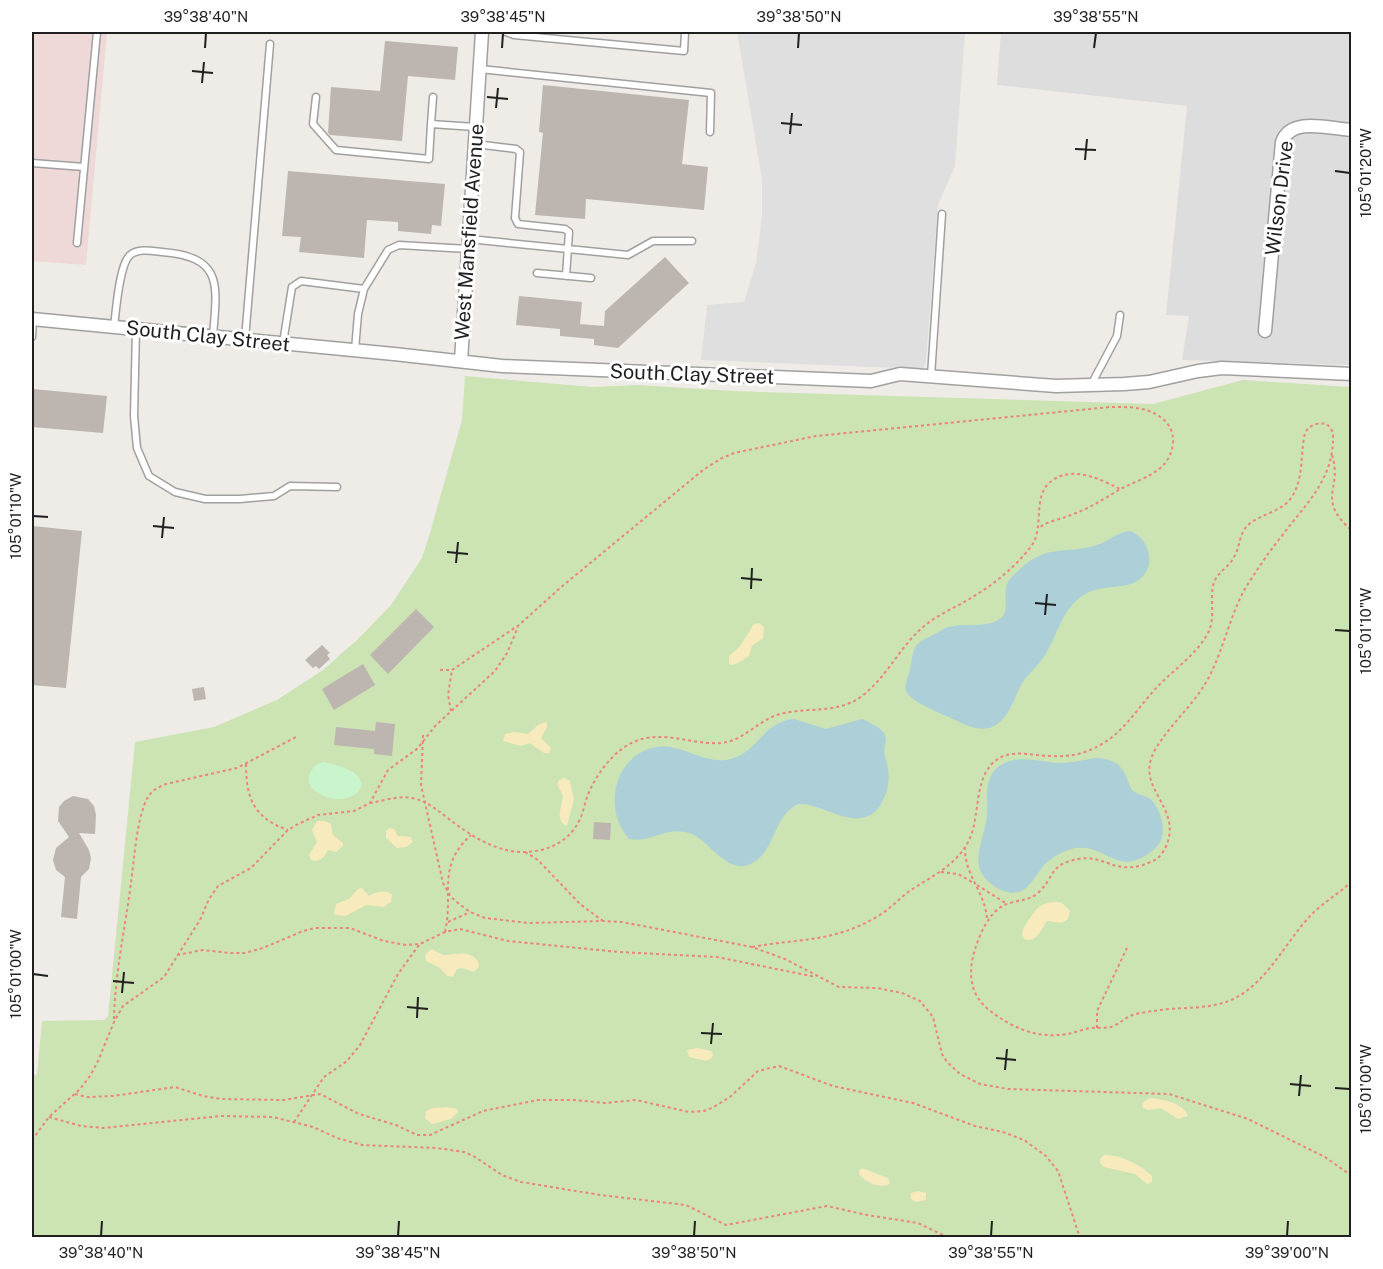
<svg xmlns="http://www.w3.org/2000/svg" width="1383" height="1269" viewBox="0 0 1383 1269" font-family="'Public Sans',sans-serif">
  <style>
    .residential { fill: #ddd }
    .commercial { fill: #eed8d8 }
    .grass { fill: #cce3b3 }
    .sand { fill: #f7eabd }
    .park { fill: #c9f4cc }
    .parking { fill: #dfdfdf }
    .water { fill: #accfd8 }
    .building { fill: #bcb5b0 }
    .lines { fill: none; stroke-linecap: round; stroke-linejoin: round }
    .lane-casing { stroke: #a0a0a0; stroke-width: 9 }
    .street-casing { stroke: #a0a0a0; stroke-width: 15 }
    .path { stroke: #eb857c; stroke-width: 2; stroke-dasharray: 3 3; stroke-linecap: butt }
    .lane { stroke: #fff; stroke-width: 6 }
    .street { stroke: #fff; stroke-width: 12 }
    .ticks { fill: none; stroke: #1f1f1f; stroke-width: 2 }
    .labels { text-anchor: middle; dominant-baseline: central; stroke-width: 6; stroke-linejoin: round; paint-order: stroke }
    .street-label { font-size: 20px; fill: #1f1f1f; stroke: #fff }
    .neatline { fill: none; stroke: #1f1f1f; stroke-width: 2 }
    .ticks-label { font-size: 15px; text-anchor: middle; fill: #1f1f1f }
  </style>
  <rect width="100%" height="100%" fill="#efece7"/>
  <!-- residential -->
  <path class="residential" d="M1001 32H1351V365L1182 360 1189 316 1166 315 1187 106 997 85Z"/>
  <!-- commercial -->
  <path class="commercial" d="M32 32H107L86 265 32 261Z"/>
  <!-- grass -->
  <path class="grass" d="M465 376 593 387 638 385 733 391 1153 404 1243 380 1351 387V1237H32V1074L37 1075 42 1021 104 1020 108 1016 135 742 214 727 277 700 323 670 357 640 391 605 422 558 430 533 462 420Z"/>
  <!-- sand -->
  <path class="sand" d="M759 623 764 627 763 638 752 646 749 656 738 663 731 665 729 664V656L740 646 754 624Z
    M545 722 547 723V727L541 738 551 748 549 753H544L530 743 521 746 503 741 505 734 514 732 528 734 538 725Z
    M564 778 570 781 574 799 567 826C554 820 562 807 563 796L557 784 559 780Z
    M317 821H325L331 824 333 835 343 843V846L336 852 328 850 324 857 317 861 311 860 309 855 317 842 312 830Z
    M389 828 394 829 398 836 411 837 413 842 406 847 397 848 386 838V831Z
    M362 888 369 896C377 892 385 889 392 895L391 902 383 907 366 905 346 916 335 915 334 912 336 904 349 899 358 889Z
    M1056 902 1062 903 1070 911 1068 919 1062 923 1047 921C1041 930 1036 944 1024 939 1020 930 1024 928 1028 921 1037 908 1039 903 1056 902Z
    M432 949 443 955C456 955 468 949 478 961L479 967 474 972 462 968 457 969 453 977 447 976 440 968 426 961 425 954Z
    M697 1048 711 1051 713 1054 712 1058 706 1061 689 1057 687 1050Z
    M1150 1098C1162 1099 1184 1103 1188 1116L1178 1119 1161 1108 1149 1110 1143 1108 1142 1103Z
    M447 1107 457 1109 458 1112 451 1119 432 1124 425 1118 426 1111 433 1108Z
    M1104 1155C1120 1154 1141 1165 1152 1176V1182L1147 1184 1135 1174 1104 1167 1100 1163V1159Z
    M862 1168 888 1178 890 1183 888 1185C877 1188 865 1182 859 1174V1171Z
    M918 1191 926 1193V1200L916 1202 911 1199V1193Z"/>
  <!-- park -->
  <path class="park" d="M324 762C338 766 357 768 362 784 357 804 327 802 314 790 302 780 312 764 324 762Z"/>
  <!-- parking -->
  <path class="parking" d="M737 32H965L955 166 938 205 926 361 923 369 701 360 707 305 744 302 756 263 762 216V179Z"/>
  <!-- water -->
  <path class="water" d="M1130 531C1145 536 1155 557 1146 572 1133 595 1099 579 1077 600 1061 614 1056 638 1045 655 1039 665 1029 673 1022 683 1014 697 1011 715 996 725 981 734 966 725 953 719 943 714 910 702 906 691 904 684 909 676 910 669 915 647 911 645 933 635 939 633 943 628 949 627 966 622 988 630 1002 617 1010 609 1002 592 1008 582 1011 577 1016 573 1020 569 1048 543 1066 555 1097 545 1108 542 1117 532 1130 531Z
    M794 719 826 729 862 719C870 723 886 729 886 739 885 747 883 750 885 757 890 771 890 785 884 798 865 841 825 802 798 804 775 815 776 844 758 859 731 882 712 843 692 834 669 824 649 844 629 839 602 809 614 754 657 747 683 743 708 768 734 758 760 749 763 722 794 719Z
    M1097 758C1111 758 1123 765 1127 779 1129 783 1130 788 1133 791 1138 795 1144 795 1149 798 1160 806 1166 828 1161 840 1158 847 1151 852 1145 856 1113 875 1103 839 1068 850 1060 853 1051 858 1045 864 1033 878 1026 899 1004 891 994 888 981 877 979 866 976 851 985 833 987 817 988 805 985 792 989 781 991 774 996 767 1003 764 1019 754 1043 763 1061 763 1073 763 1085 759 1097 758Z"/>
  <!-- building -->
  <path class="building" d="M385 41 458 47 455 80 408 76 402 141 330 135 328 133 331 87 380 91Z
    M543 85 689 100 682 164 708 167 704 210 586 199 585 219 535 215 543 133 539 132Z
    M288 171 445 184 441 226 432 225 431 234 398 231V222L367 220 364 258 299 252 301 237 282 236Z
    M665 257 689 283 618 348 594 345V339L560 336V329L516 325 519 296 582 302 580 324 604 326 605 311Z
    M33 389 107 396 103 433 32 427Z
    M32 526 82 531 66 688 32 685Z
    M416 609 434 627 388 674 370 655Z
    M322 645 330 653 327 655 330 659 319 669 316 666 313 668 305 660Z
    M363 664 375 685 334 710 322 689Z
    M204 687 206 699 194 701 192 689Z
    M376 722 395 724 392 756 374 754V749L334 745 336 727 375 731Z
    M73 796 88 799 94 806 96 815 95 834 79 833 89 850 91 858 89 869 81 877 77 919 61 917 65 877 56 870 53 860 56 848 69 837 58 821 59 807 64 801Z
    M594 822 611 823 610 840 593 839Z"/>
  <g class="lines">
    <defs>
      <path id="lane" d="M506 32 514 35 684 51 685 32
        M480 69 711 93 710 132
        M316 97 313 124 336 150 429 159 431 124 475 127
        M431 124 433 97
        M475 144 516 149 520 152 515 218 518 224 565 229 569 232 566 276
        M32 163 84 167
        M469 239 628 255 653 241H692
        M77 243 97 32
        M537 273 591 278
        M114 327C116 311 119 265 130 255 139 248 152 251 162 252 224 257 217 285 213 336
        M136 329 134 416 137 448 149 476 175 492 205 499H240L274 496 290 486 337 487
        M32 337 33 320
        M245 339 270 44
        M283 343 292 287 301 281 364 289
        M355 350 358 314 364 289 388 250 399 245 468 249
        M931 376 942 214
        M1091 385 1117 336 1120 315"/>
      <path id="street" d="M32 319 394 354 502 366 871 381 900 374 1056 386 1124 384 1149 382 1198 371 1222 368 1352 374
        M1265 331 1282 142C1291 116 1330 129 1352 130
        M461 361 482 32"/>
    </defs>
    <!-- lane casing -->
    <use href="#lane" class="lane-casing"/>
    <!-- street casing -->
    <use href="#street" class="street-casing"/>
    <!-- path -->
    <path class="path" d="M1332 455C1343 491 1315 497 1352 531
      M440 670H452L519 625 560 588 703 470 722 458 734 453 816 436 1110 407C1126 407 1144 406 1159 416 1168 422 1174 431 1173 443 1170 474 1139 478 1117 491 1101 501 1086 510 1068 516 1059 520 1047 521 1039 528
      M451 711 448 695 452 670
      M423 735 421 785 443 883 451 897 458 903 470 912 485 918 529 923 603 921 622 922 752 947 785 959 839 987 877 988 902 993 920 1001 933 1017 942 1054 947 1062 960 1074 980 1084 1008 1089 1169 1094 1248 1119 1325 1157 1352 1176
      M246 764C246 799 254 818 288 830
      M370 803C383 801 399 795 412 798 427 801 437 810 449 819 471 836 497 853 526 852 549 851 570 841 580 819 584 811 585 801 589 792 598 772 615 749 636 741 664 730 692 745 721 743 744 741 758 720 780 714 806 707 839 714 862 696 887 677 899 648 922 628 936 615 955 608 971 598 993 585 1016 567 1032 545 1045 526 1031 494 1053 480 1074 466 1100 479 1120 489
      M965 847C964 875 986 893 987 920
      M525 852 538 860 580 904 603 921
      M941 872 958 874 972 882
      M977 885 1007 904
      M448 922 470 912
      M445 932C454 893 436 867 471 835
      M752 947C800 938 833 943 878 916 892 908 901 896 914 888 936 874 959 863 970 838 980 815 974 778 995 761 1011 748 1033 756 1052 756 1069 757 1085 754 1100 745 1125 732 1140 704 1160 684 1177 667 1198 653 1209 631 1215 617 1210 600 1213 586 1216 572 1228 569 1234 557 1239 549 1239 540 1243 532 1251 514 1282 515 1293 495 1304 476 1300 454 1305 433 1309 425 1318 422 1327 424L1333 432C1335 479 1307 502 1281 537 1268 553 1257 570 1246 587 1230 615 1224 648 1209 677 1195 704 1170 724 1155 750 1134 787 1179 804 1168 841 1166 847 1163 853 1159 857 1155 861 1148 863 1143 865 1113 874 1104 854 1078 859 1048 865 1056 876 1038 893 1030 900 1020 900 1010 903 990 908 981 932 975 949 968 972 969 994 989 1010 1012 1028 1037 1039 1067 1034 1075 1033 1083 1029 1091 1028 1099 1027 1106 1029 1114 1026 1120 1023 1124 1019 1130 1016 1137 1013 1146 1012 1154 1011 1180 1006 1213 1011 1237 997 1268 980 1286 942 1310 916 1322 903 1339 894 1352 881
      M177 955 203 950 230 953H245L263 948 303 931 315 928H350L384 941 406 945 420 944 445 932 460 929 508 941 619 952 717 957 816 977
      M114 1019C115 973 125 929 131 883 134 861 137 815 148 797 152 790 159 787 166 784L237 768 298 736
      M1097 1028V1011L1127 948
      M75 1094 87 1097 113 1096 175 1087 203 1096 221 1099 284 1100 320 1094 359 1114 396 1125 417 1135H430L483 1111 538 1100H575L605 1103 636 1100 689 1112 704 1111 712 1108 730 1097 758 1071 779 1066 833 1086 913 1103 975 1126 1003 1132 1024 1140 1046 1156 1058 1171 1080 1238
      M49 1117 81 1126 103 1128 221 1116 273 1117 313 1127 337 1138 362 1145 437 1148 464 1152 475 1157 502 1175 521 1182 600 1195 686 1205 726 1225 827 1206 867 1215 918 1223 949 1238
      M294 1122 324 1077 347 1061 360 1045 398 974 419 945
      M32 1140 49 1117 80 1089 90 1076 98 1061 114 1022 123 1006 164 977 200 920 209 899 218 886 251 868 288 830 298 824 318 815 354 811 370 803 388 770 417 749 436 725 495 671 507 653 518 627"/>
    <!-- lane -->
    <use href="#lane" class="lane"/>
    <!-- street -->
    <use href="#street" class="street"/>
  </g>
  <!-- ticks -->
  <path class="ticks" d="M205 48 206 33M502 48 503 33M798 48 799 33M1094 48 1096 33M192 71 213 73M202 83 204 62M487 97 508 99M496 108 498 88M781 123 802 125M790 134 792 113M1075 149 1096 150M1085 160 1087 139M1335 171 1350 173M33 516 48 517M153 526 174 528M162 538 164 517M447 552 468 554M456 563 458 542M741 578 762 580M751 589 752 568M1035 603 1056 605M1045 615 1047 594M1335 630 1350 631M33 974 48 976M113 981 134 983M122 993 124 972M407 1007 428 1009M417 1018 418 997M701 1033 722 1034M711 1044 713 1023M996 1058 1016 1060M1005 1070 1007 1049M1290 1084 1311 1086M1335 1088 1350 1089M1299 1096 1301 1075M101 1236 102 1221M398 1236 399 1221M694 1236 695 1221M991 1236 992 1221M1287 1236 1288 1221"/>
  <g class="labels">
    <!-- street labels -->
    <g class="street-label">
      <text transform="translate(1279 198) rotate(-83)">Wilson Drive</text>
      <text transform="translate(469 232) rotate(-86)">West Mansfield Avenue</text>
      <text transform="translate(208 336) rotate(6)">South Clay Street</text>
      <text transform="translate(692 374) rotate(2)">South Clay Street</text>
    </g>
  </g>
  <!-- border -->
  <rect width="1383" height="1269" fill="none" stroke="#ffffff" stroke-width="66"/>
  <rect x="33" y="33" width="1317" height="1203" class="neatline"/>
  <g class="ticks-label">
    <text x="206" y="22">39°38'40"N</text>
    <text x="503" y="22">39°38'45"N</text>
    <text x="799" y="22">39°38'50"N</text>
    <text x="1096" y="22">39°38'55"N</text>
    <text transform="translate(1366 173) rotate(-90)" y="5">105°01'20"W</text>
    <text transform="translate(16 516) rotate(-90)" y="5">105°01'10"W</text>
    <text transform="translate(1366 631) rotate(-90)" y="5">105°01'10"W</text>
    <text transform="translate(16 974) rotate(-90)" y="5">105°01'00"W</text>
    <text transform="translate(1366 1089) rotate(-90)" y="5">105°01'00"W</text>
    <text x="101" y="1258">39°38'40"N</text>
    <text x="398" y="1258">39°38'45"N</text>
    <text x="694" y="1258">39°38'50"N</text>
    <text x="991" y="1258">39°38'55"N</text>
    <text x="1287" y="1258">39°39'00"N</text>
  </g>
</svg>
